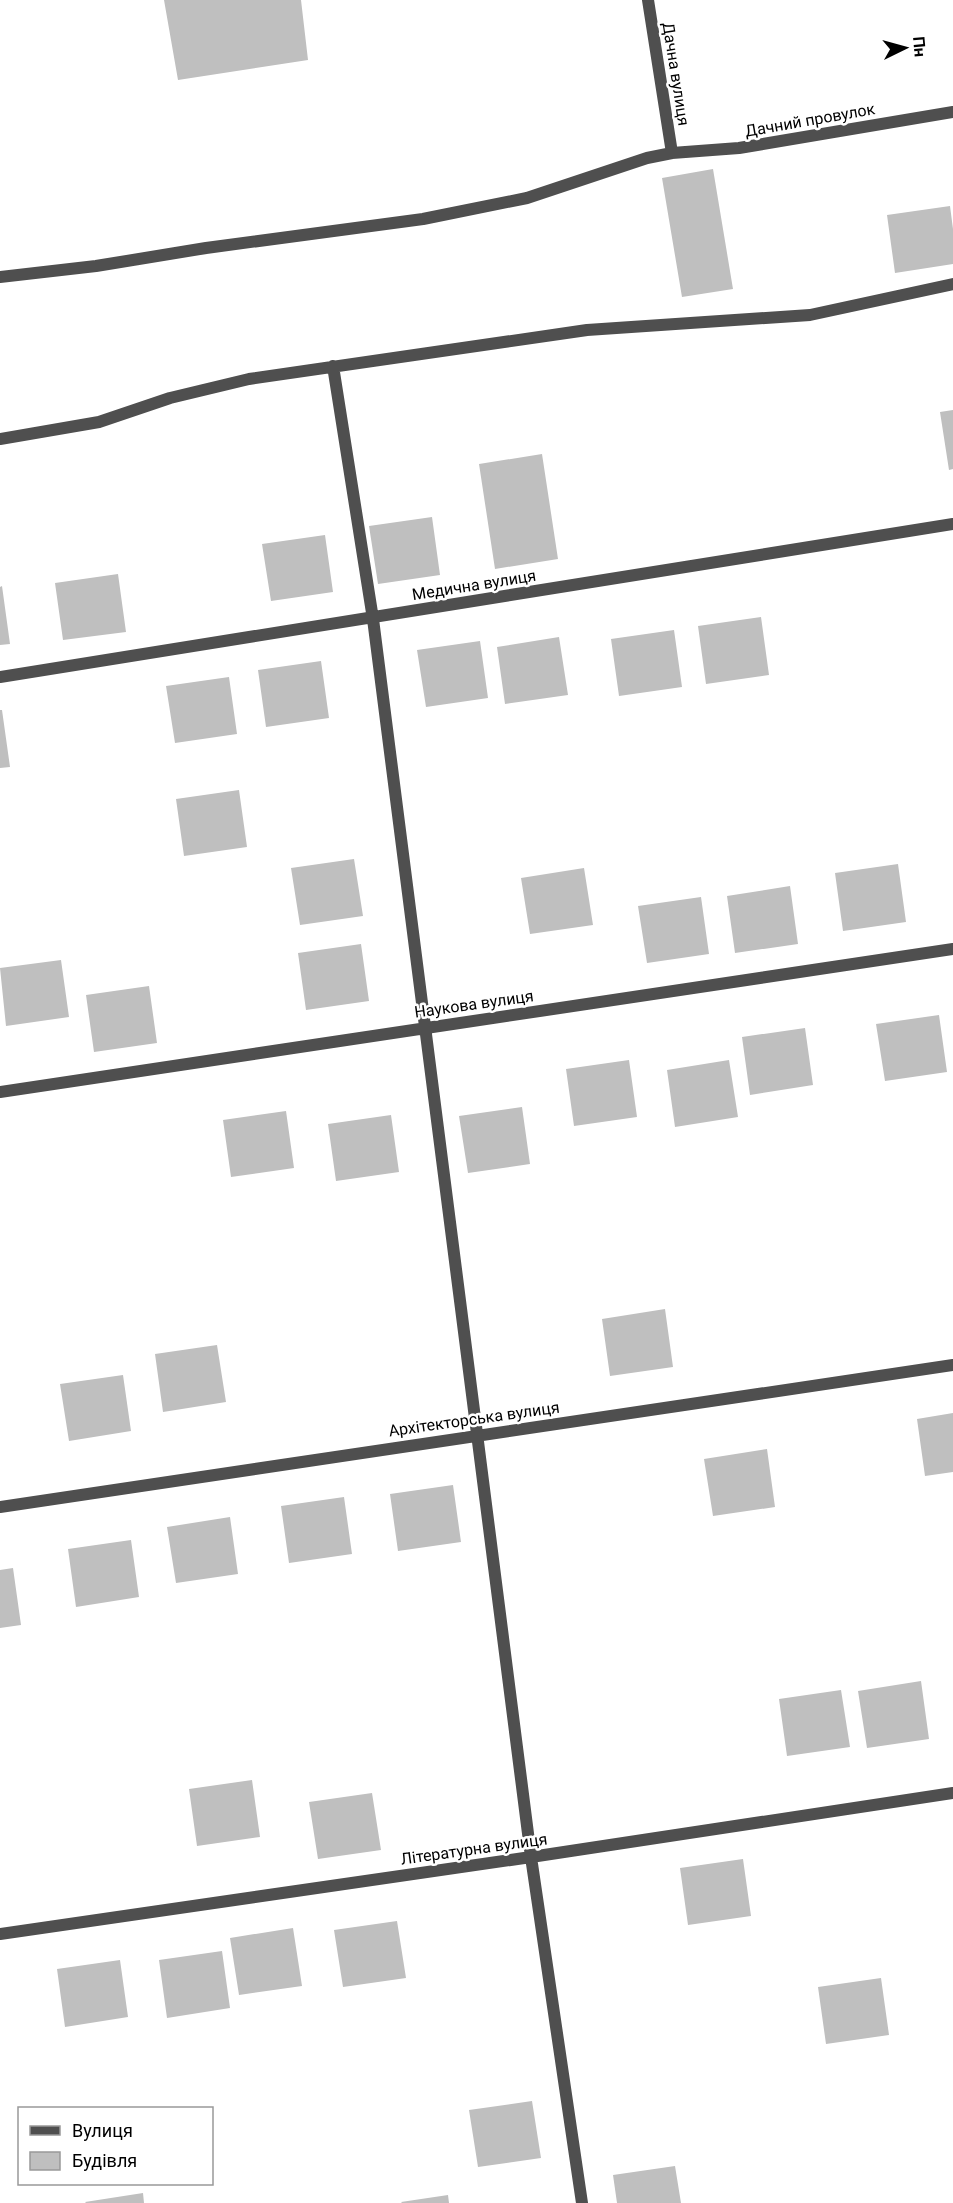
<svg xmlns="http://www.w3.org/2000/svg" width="953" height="2203" viewBox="0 0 953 2203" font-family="Roboto,sans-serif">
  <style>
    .building { fill: #bfbfbf }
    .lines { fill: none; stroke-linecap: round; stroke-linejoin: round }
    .minor { stroke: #4f4f4f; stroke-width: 12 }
    .labels { text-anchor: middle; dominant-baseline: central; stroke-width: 5; stroke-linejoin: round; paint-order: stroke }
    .street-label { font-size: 16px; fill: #000; stroke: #fff }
  </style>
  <rect width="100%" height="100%" fill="#fff"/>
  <!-- building -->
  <path class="building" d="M164 0H301L308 60 178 80Z
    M713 169 733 289 682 297 662 178Z
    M950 206 953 229V264L895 273 887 215Z
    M953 410V469L949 470 940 412Z
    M542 454 558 559 495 569 479 464Z
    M432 517 440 575 378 584 369 526Z
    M325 535 333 592 271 601 262 544Z
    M118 574 126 632 63 640 55 583Z
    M2 586 10 644 0 645V587Z
    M761 617 769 675 706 684 698 626Z
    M674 630 682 687 619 696 611 639Z
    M559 637 568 695 505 704 497 647Z
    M480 641 488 698 426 707 417 650Z
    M321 661 329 718 266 727 258 670Z
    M229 677 237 734 175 743 166 686Z
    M0 710H2L10 767 0 768Z
    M239 790 247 847 184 856 176 799Z
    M354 859 363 916 300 925 291 868Z
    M898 864 906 922 843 931 835 873Z
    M584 868 593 925 530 934 521 878Z
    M790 886 798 944 735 953 727 896Z
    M701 897 709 954 647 963 638 906Z
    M361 944 369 1001 306 1010 298 953Z
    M61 960 69 1017 6 1026 0 968Z
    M149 986 157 1043 94 1052 86 995Z
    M939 1015 947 1072 885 1081 876 1024Z
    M805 1028 813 1085 750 1095 742 1037Z
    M629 1060 637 1117 574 1126 566 1069Z
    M729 1060 738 1117 675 1127 667 1070Z
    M522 1107 530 1164 468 1173 459 1116Z
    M286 1111 294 1168 231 1177 223 1120Z
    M391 1115 399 1172 336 1181 328 1124Z
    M665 1309 673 1367 610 1376 602 1319Z
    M217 1345 226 1402 163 1412 155 1354Z
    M123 1375 131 1431 69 1441 60 1384Z
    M953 1413V1472L925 1476 917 1419Z
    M767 1449 775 1507 713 1516 704 1459Z
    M453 1485 461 1542 398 1551 390 1494Z
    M344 1497 352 1554 289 1563 281 1506Z
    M230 1517 238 1574 176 1583 167 1527Z
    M131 1540 139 1597 76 1607 68 1549Z
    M13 1568 21 1625 0 1628V1570Z
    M921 1681 929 1739 867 1748 858 1691Z
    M841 1690 850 1747 787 1756 779 1699Z
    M252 1780 260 1837 197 1846 189 1789Z
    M372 1793 381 1850 318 1859 309 1802Z
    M743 1859 751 1916 688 1925 680 1868Z
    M397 1921 406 1978 343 1987 334 1930Z
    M293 1928 302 1986 239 1995 230 1938Z
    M222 1951 230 2008 167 2018 159 1960Z
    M120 1960 128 2017 65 2027 57 1969Z
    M881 1978 889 2035 826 2044 818 1987Z
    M532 2101 541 2158 478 2167 469 2110Z
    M675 2166 681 2203H617L613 2175Z
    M143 2193 144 2203H86L85 2202Z
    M448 2195 449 2203H402L401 2202Z"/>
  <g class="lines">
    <!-- minor -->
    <path class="minor" d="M648 0 672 153
      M0 277 96 266 206 248 423 219 527 198 647 158 672 153 739 148 953 112
      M333 366 373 619 531 1857 582 2203
      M0 439 99 422 170 398 249 379 587 330 810 315 953 284
      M0 677 953 524
      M0 1092 953 949
      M0 1507 953 1365
      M0 1934 531 1857 953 1793"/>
  </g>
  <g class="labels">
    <!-- street labels -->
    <g class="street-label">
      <text transform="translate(676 74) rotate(81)">Дачна вулиця</text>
      <text transform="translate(810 120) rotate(-10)">Дачний провулок</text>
      <text transform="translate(474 585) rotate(-9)">Медична вулиця</text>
      <text transform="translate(474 1004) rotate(-8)">Наукова вулиця</text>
      <text transform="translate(474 1419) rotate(-8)">Архітекторська вулиця</text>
      <text transform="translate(474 1849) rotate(-8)">Літературна вулиця</text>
    </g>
  </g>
  <!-- legend -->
  <rect x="18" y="2107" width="195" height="78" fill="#ffffff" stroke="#999999" stroke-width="1.5"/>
  <rect x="30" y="2126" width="30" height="9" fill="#4f4f4f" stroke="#999999" stroke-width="1.5"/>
  <text x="72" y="2137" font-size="18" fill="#000000">Вулиця</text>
  <rect x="30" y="2152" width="30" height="18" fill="#bfbfbf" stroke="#999999" stroke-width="1.5"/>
  <text x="72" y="2167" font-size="18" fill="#000000">Будівля</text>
  <!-- north arrow -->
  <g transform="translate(905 48) rotate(85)" stroke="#ffffff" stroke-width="4.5" paint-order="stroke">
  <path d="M0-4.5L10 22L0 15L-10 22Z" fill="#000000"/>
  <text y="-9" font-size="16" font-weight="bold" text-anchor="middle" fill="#000000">Пн</text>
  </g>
</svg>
